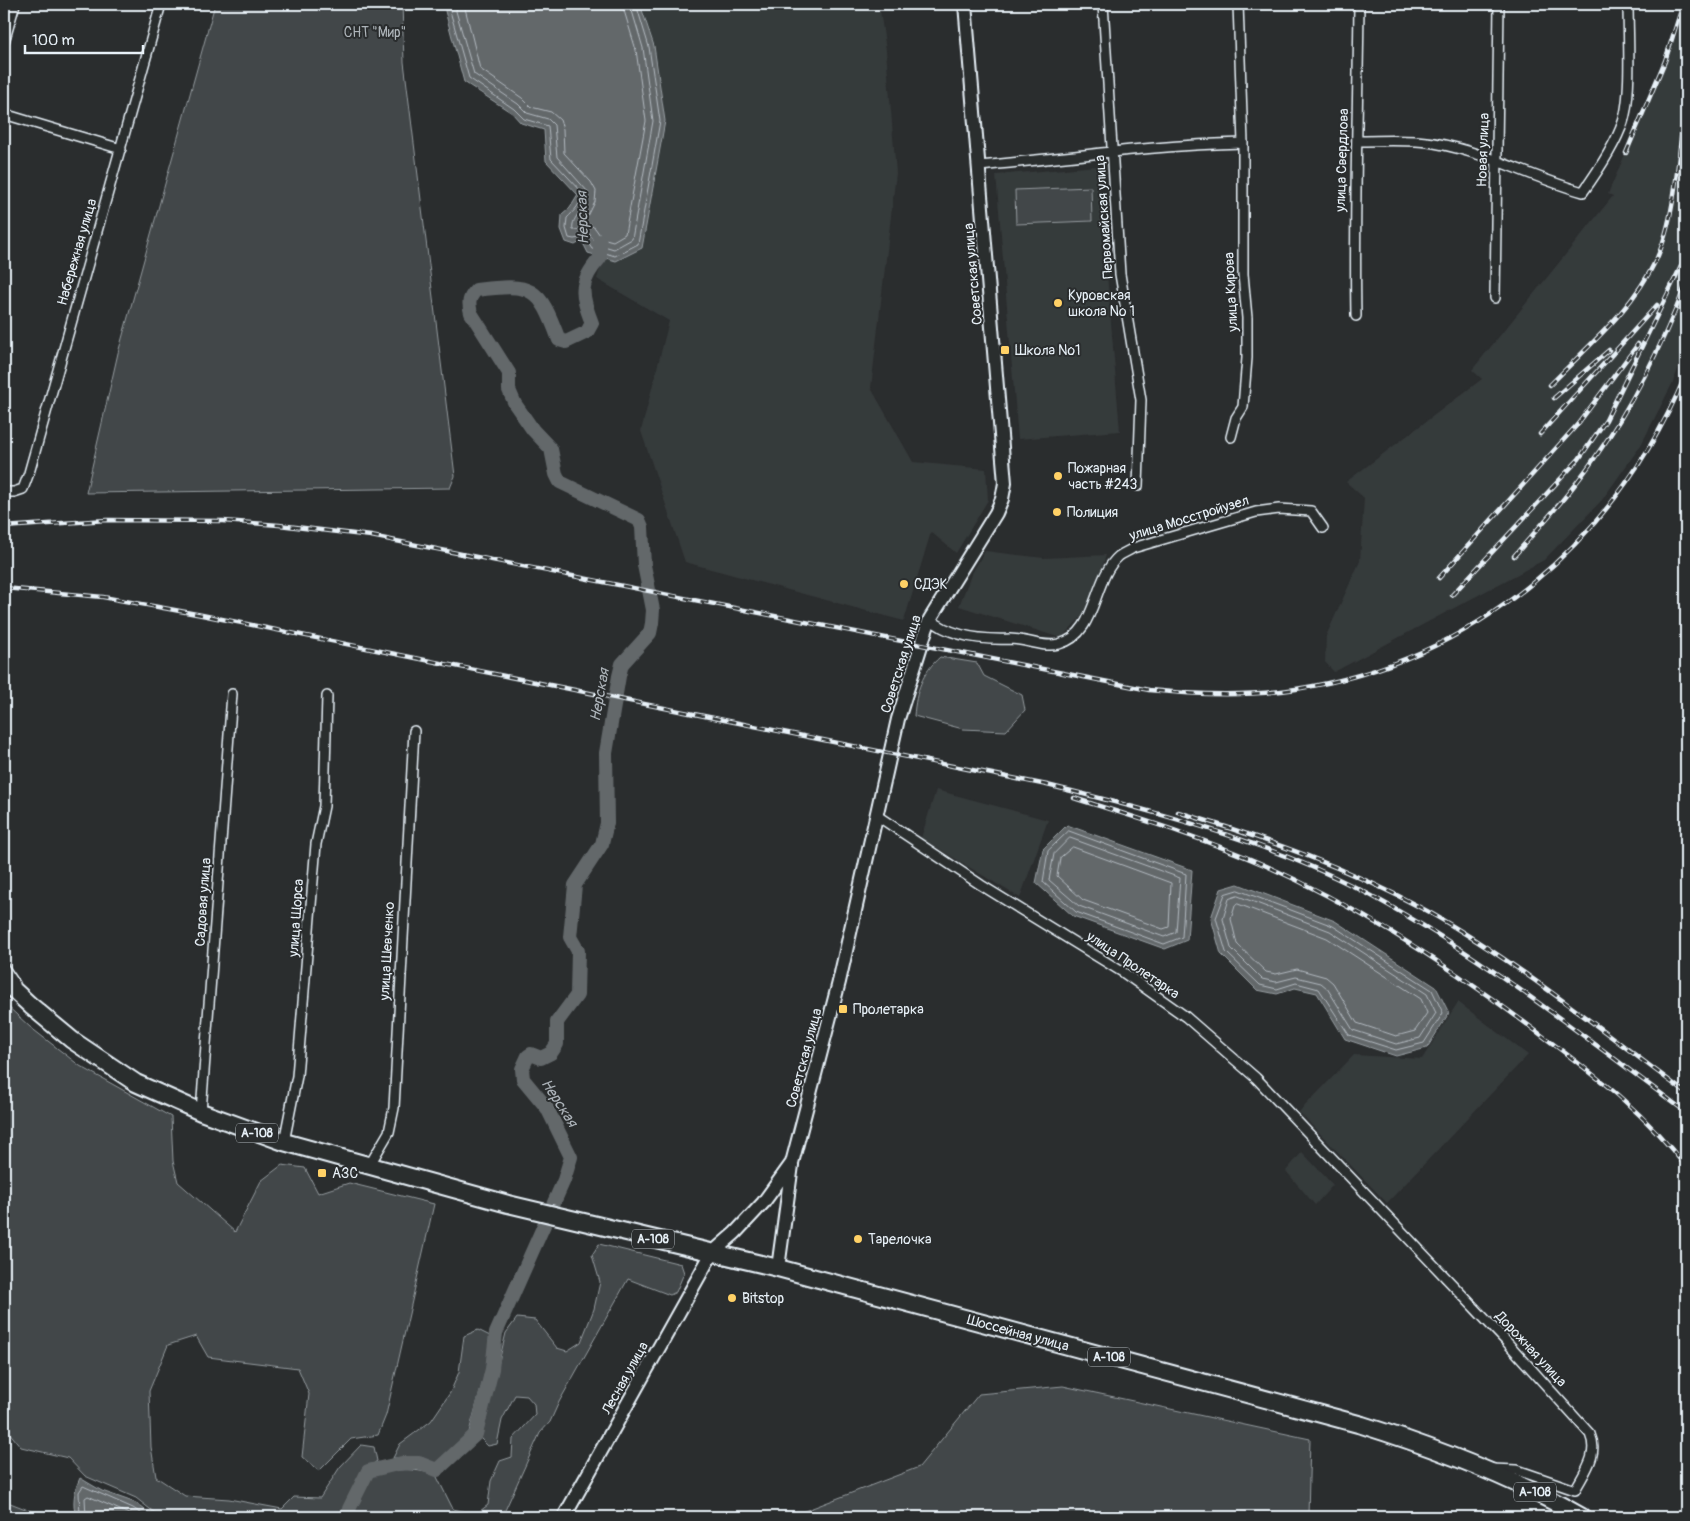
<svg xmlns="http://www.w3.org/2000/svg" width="1690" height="1521" viewBox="0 0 1690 1521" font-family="Pangolin,sans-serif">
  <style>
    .built { fill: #363a3b }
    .green { fill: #424648; stroke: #959ca0 }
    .water { fill: #63686b; stroke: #989fa3 }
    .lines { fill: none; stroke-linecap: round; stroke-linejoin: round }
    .shore { stroke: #b3bac0; stroke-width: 1 }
    .river { stroke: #63686b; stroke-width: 14 }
    .street-casing { stroke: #e8f1f8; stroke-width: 12 }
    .secondary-casing { stroke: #e8f1f8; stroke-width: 16 }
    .highway-casing { stroke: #e8f1f8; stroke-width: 20 }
    .street { stroke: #2a2d2e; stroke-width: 9 }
    .secondary { stroke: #2a2d2e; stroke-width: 12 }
    .highway { stroke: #2a2d2e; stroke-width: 16 }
    .rail-casing { stroke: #e8f1f8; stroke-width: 4.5 }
    .rail { stroke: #2a2d2e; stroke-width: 2.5; stroke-dasharray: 8; stroke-linecap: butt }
    .poi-dot { fill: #ffd166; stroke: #2a2d2e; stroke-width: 2 }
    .labels { text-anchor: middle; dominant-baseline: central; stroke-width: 4; stroke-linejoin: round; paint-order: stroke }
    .shield { fill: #2a2d2e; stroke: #afb6bb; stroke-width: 1 }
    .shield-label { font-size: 12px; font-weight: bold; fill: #e8f1f8 }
    .park-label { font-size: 14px; fill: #aeb5ba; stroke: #2a2d2e }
    .street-label { font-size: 14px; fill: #e8f1f8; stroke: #2a2d2e }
    .poi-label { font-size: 14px; fill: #e8f1f8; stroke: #2a2d2e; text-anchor: start }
    .water-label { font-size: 15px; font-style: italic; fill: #acb3b9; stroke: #2a2d2e }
  </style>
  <rect width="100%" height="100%" fill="#2a2d2e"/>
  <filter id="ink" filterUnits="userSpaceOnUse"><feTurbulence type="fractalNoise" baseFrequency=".02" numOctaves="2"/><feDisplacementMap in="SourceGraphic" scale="10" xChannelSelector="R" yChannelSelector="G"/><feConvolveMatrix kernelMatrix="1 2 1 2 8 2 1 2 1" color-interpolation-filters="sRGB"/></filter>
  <g filter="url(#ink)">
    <!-- built -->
    <path class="built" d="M640 4H879L886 50 896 173 871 388 913 462 986 469 988 500 956 553 931 532 904 621 685 562 641 431 669 321 597 279 603 258 616 261 642 247 652 187 654 46Z
      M1681 25 1686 27V349L1673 382 1641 445 1602 500 1544 560 1334 672 1325 662 1326 636 1360 561 1364 498 1346 482 1482 379 1472 370 1613 196 1608 194 1610 189Z
      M1098 166 1120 431 1018 439 996 175Z
      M985 551 1044 558 1106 555 1089 609 1061 638 959 606 971 575Z
      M936 790 1048 820 1020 898 921 838Z
      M1458 1002 1528 1055 1387 1203 1299 1112 1354 1055 1422 1059Z
      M1302 1152 1333 1185 1315 1205 1286 1171Z"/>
    <!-- green -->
    <path class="green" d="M215 4H402L404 62 455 476 450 488 86 493 118 353Z
      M1091 187 1092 221 1016 224 1015 190Z
      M940 657 977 663 984 676 1022 695 1025 710 1006 731 963 729 914 716C916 691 922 673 940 657Z
      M4 1003 30 1027 80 1066 171 1117 173 1161 178 1182 235 1232 261 1181 282 1165 305 1168 318 1193 349 1183 434 1204 386 1415 378 1435 351 1439 319 1471 302 1457 309 1394 298 1368 208 1357 196 1336 168 1345 149 1391 151 1447 156 1477 185 1496 229 1499 282 1509 294 1497 320 1498 340 1467 361 1445 374 1447 377 1461 365 1470 344 1512 346 1517H158L155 1513 136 1498 85 1476 68 1458 21 1447 4 1426Z
      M599 1244 681 1264 684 1273 676 1292 670 1295 628 1279 559 1402 550 1422 540 1433 502 1517H357L354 1509 371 1475C397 1469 411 1467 436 1475L453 1509 476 1514 488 1505 491 1481 500 1461 512 1457 513 1439 535 1415 534 1404 527 1396 515 1395 502 1420 497 1444 488 1446 480 1438 506 1333 517 1318 535 1320 557 1348 567 1351 581 1342 594 1309 600 1282 592 1255Z
      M478 1330 490 1336 488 1363 469 1432 442 1461 434 1465 423 1458H393L400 1444 431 1421 450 1393 459 1372 464 1336Z
      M1063 1386 1310 1439 1308 1516 789 1517 919 1467 979 1394Z
      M4 1500 5 1501 46 1517H4Z"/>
    <!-- water -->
    <path class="water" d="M446 4H640L654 46 665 121 642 248 616 261 588 253 582 241 575 245 566 242 561 229 562 215 570 208 578 195 546 161 544 130 521 123 512 113 464 82 445 11Z
      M1067 825 1192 870 1187 940 1165 949 1073 916 1036 883 1043 849Z
      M1238 884 1335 921 1436 987 1449 1013 1427 1048 1396 1056 1345 1039 1317 993 1295 988 1277 994 1257 990 1221 954 1211 918 1221 889Z
      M80 1478 102 1491 136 1503 154 1517H76C72 1503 74 1491 80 1478Z"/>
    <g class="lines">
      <!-- shore -->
      <path class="shore" d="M450 4V11L469 78 514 109 524 119 548 126 551 159 582 192C583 202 574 211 567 218L566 228 569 238 574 239 584 237 592 249 615 256 638 244 660 121 649 47 636 4
        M457 4 456 11 474 74 518 104 527 113 548 119 554 125 557 157 588 192C589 208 570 216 573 230L587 231 597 244 614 249 632 239 653 121 643 48 630 4
        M464 4 480 69 522 98 531 107 551 112 560 120 563 129 564 153 591 182 596 191 595 202 585 222 595 228 602 238 613 241 625 234 646 121 636 50 622 4
        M1069 831 1186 874 1182 937 1164 944 1076 912 1043 882 1048 851Z
        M1070 838 1180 878 1176 932 1164 937 1079 906 1049 880 1054 854Z
        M1073 847 1171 883 1169 927 1163 929 1083 900 1057 876 1060 858Z
        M1238 890 1333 926 1432 990 1443 1013 1424 1043 1396 1050 1349 1035 1319 989 1296 983 1277 989 1260 985 1226 952 1216 918 1225 894Z
        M1238 896 1330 931 1427 994 1436 1013 1420 1038 1396 1044 1353 1030 1327 988 1321 983 1296 977 1276 982 1262 979 1231 948 1223 919 1229 899Z
        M1238 904 1327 938 1421 999 1427 1013 1415 1031 1396 1036 1357 1023 1333 983 1326 977 1297 969 1276 974 1266 972 1237 944 1231 919 1235 906Z
        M80 1517 79 1492 83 1486 133 1508 147 1517
        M86 1517 85 1498 88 1496 136 1517"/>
      <!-- river -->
      <path class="river" d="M351 1517 349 1509 368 1471 402 1463H419L437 1470 476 1434 492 1369 496 1333 564 1180 571 1157 547 1108 523 1079 522 1069 528 1056 531 1054 541 1058 551 1053 557 1044V1022L577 995 578 951 570 937 575 885 602 844 607 823 606 753 619 676 622 664 650 633 652 623 653 610 644 565 642 527 639 520 560 482 556 474 551 449 533 430 515 404 509 390V373L471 313C468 302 469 298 476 290 533 283 539 286 559 340L566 342 587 332 592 323C580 293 579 282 600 258V241"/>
      <defs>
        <path id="street" d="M1103 4 1120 274 1141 400 1138 486
          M4 42 15 4
          M4 114 121 149
          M1358 141C1383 141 1410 139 1434 143 1486 152 1533 178 1583 192 1598 171 1615 146 1623 122 1632 95 1628 35 1628 4
          M978 166C1066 158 1154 145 1243 143
          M1495 298 1499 4
          M1356 316C1354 212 1358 108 1359 4
          M1231 437 1236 418 1243 407 1247 358V318L1243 274V143L1238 4
          M4 492H14L23 489 29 473 161 4
          M930 619C951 637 984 640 1010 639 1026 639 1042 648 1059 644 1098 634 1092 579 1119 556 1123 553 1129 551 1133 548L1256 512 1279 509 1311 511 1323 528
          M876 815 981 885 1124 973 1186 1017 1256 1078 1505 1340 1590 1434C1599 1455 1585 1471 1575 1490L1517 1470 1491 1469
          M4 968 15 984
          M201 1112 232 694
          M284 1142 297 1076 316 844 324 806 327 696
          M369 1166 389 1132 394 1108 414 731"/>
        <path id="secondary" d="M778 1268 792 1165
          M564 1517 712 1253 735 1233 763 1203 792 1163 839 982 898 719 924 636 930 619 996 513 1002 499 1005 483 965 4"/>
        <path id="highway" d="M4 981 31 1006 72 1040 136 1083 201 1112 284 1142 508 1204 778 1268 1362 1425C1439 1449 1512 1477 1582 1517"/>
      </defs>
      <!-- street casing -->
      <use href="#street" class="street-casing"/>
      <!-- secondary casing -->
      <use href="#secondary" class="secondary-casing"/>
      <!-- highway casing -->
      <use href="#highway" class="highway-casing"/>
      <!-- street -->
      <use href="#street" class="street"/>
      <!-- secondary -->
      <use href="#secondary" class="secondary"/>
      <!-- highway -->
      <use href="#highway" class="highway"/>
      <defs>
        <path id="rail" d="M1626 153 1665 61 1683 4
          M1550 385C1588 346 1632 310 1656 260 1677 216 1679 143 1686 95
          M1554 398 1609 350
          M1540 434 1657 305
          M4 527 107 520 223 521 279 525 371 536 1149 690C1198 695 1247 697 1296 689 1475 661 1617 540 1686 374
          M1514 556C1543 523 1572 491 1596 456 1633 404 1663 343 1686 284
          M1439 578 1577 425 1638 344
          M4 588 103 597 202 615 1047 785C1150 810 1260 839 1355 887 1474 949 1579 1033 1686 1112
          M1452 595 1579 459 1606 420 1686 256
          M1074 798C1137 818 1201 837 1262 864 1361 908 1450 966 1536 1031 1594 1075 1641 1108 1686 1167
          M1178 812C1264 838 1349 868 1427 911 1519 963 1601 1030 1686 1093"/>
      </defs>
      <!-- rail casing -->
      <use href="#rail" class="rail-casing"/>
      <!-- rail -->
      <use href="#rail" class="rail"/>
    </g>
  </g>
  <!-- markers -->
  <g class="poi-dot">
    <circle cx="1058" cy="303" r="5"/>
    <rect x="1000" y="345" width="10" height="10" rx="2.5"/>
    <circle cx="1058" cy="476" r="5"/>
    <circle cx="1057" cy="512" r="5"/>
    <circle cx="904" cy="584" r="5"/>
    <rect x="838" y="1004" width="10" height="10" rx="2.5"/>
    <rect x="317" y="1168" width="10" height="10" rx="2.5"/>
    <circle cx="858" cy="1239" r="5"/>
    <circle cx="732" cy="1298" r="5"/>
  </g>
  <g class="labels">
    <!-- shield labels -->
    <g class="shield">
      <rect x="236" y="1123.5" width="42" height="19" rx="4"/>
      <rect x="632" y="1229.5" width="42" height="19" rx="4"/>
      <rect x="1088" y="1347.5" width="42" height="19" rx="4"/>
      <rect x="1514" y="1482.5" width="42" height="19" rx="4"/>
    </g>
    <g class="shield-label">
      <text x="257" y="1133">А-108</text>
      <text x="653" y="1239">А-108</text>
      <text x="1109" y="1357">А-108</text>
      <text x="1535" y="1492">А-108</text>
    </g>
    <!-- park labels -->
    <g class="park-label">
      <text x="375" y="32">СНТ "Мир"</text>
    </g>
    <!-- street labels -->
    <g class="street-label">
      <text transform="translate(1483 150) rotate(-88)">Новая улица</text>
      <text transform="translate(1342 160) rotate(-88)">улица Свердлова</text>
      <text transform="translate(1104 217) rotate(-94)">Первомайская улица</text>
      <text transform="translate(77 252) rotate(-74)">Набережная улица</text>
      <text transform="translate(973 274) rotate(-95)">Советская улица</text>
      <text transform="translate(1231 292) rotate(-93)">улица Кирова</text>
      <text transform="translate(1189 518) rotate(-17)">улица Мосстройузел</text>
      <text transform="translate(901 664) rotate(-72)">Советская улица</text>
      <text transform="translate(203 902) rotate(-86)">Садовая улица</text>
      <text transform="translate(296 918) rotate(-86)">улица Щорса</text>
      <text transform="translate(387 951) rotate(-87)">улица Шевченко</text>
      <text transform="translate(1133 965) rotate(34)">улица Пролетарка</text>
      <text transform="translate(804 1058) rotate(-75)">Советская улица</text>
      <text transform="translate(1018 1333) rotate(15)">Шоссейная улица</text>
      <text transform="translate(1531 1349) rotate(47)">Дорожная улица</text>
      <text transform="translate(625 1378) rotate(-61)">Лесная улица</text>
    </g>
    <!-- poi labels -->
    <g class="poi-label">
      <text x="1068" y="295">Куровская<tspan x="1068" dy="16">школа № 1</tspan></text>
      <text x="1015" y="350">Школа №1</text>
      <text x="1068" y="468">Пожарная<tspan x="1068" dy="16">часть #243</tspan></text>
      <text x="1067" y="512">Полиция</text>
      <text x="914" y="584">СДЭК</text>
      <text x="853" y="1009">Пролетарка</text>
      <text x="332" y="1173">АЗС</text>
      <text x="868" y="1239">Тарелочка</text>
      <text x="742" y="1298">Bitstop</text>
    </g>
    <!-- water labels -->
    <g class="water-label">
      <text transform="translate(583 218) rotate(-92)">Нерская</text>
      <text transform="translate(600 695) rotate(-80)">Нерская</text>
      <text transform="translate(559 1103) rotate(57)">Нерская</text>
    </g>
  </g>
  <!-- margin -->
  <rect width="1690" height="1521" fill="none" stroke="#2a2d2e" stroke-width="20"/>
  <rect x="10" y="10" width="1670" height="1501" fill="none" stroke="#e8f1f8" stroke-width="2" filter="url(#ink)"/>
  <!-- scale -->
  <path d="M25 45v8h118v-8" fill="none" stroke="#e8f1f8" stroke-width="2.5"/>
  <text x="32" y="45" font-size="15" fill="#e8f1f8" stroke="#2a2d2e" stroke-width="4" paint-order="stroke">100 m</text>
</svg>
